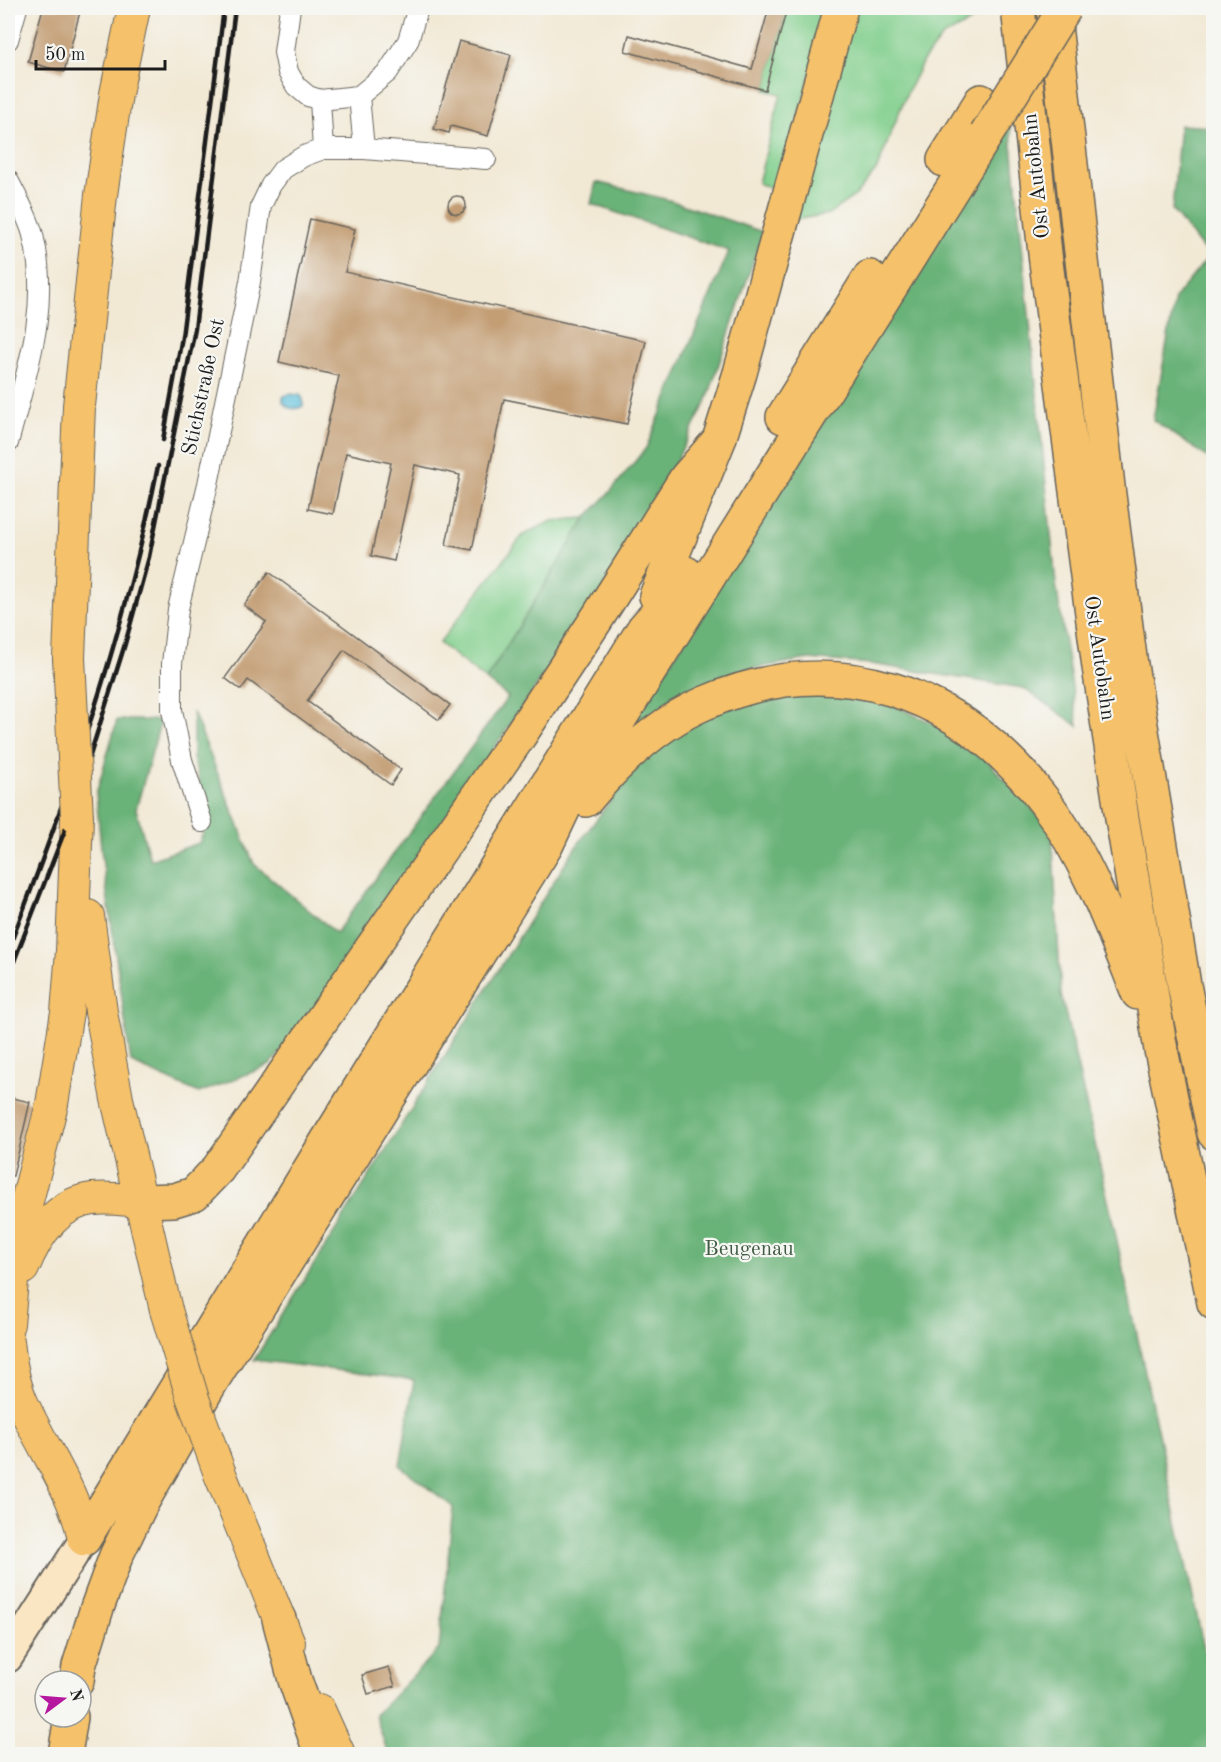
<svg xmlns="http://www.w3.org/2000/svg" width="1221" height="1762" viewBox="0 0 1221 1762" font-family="'Old Standard TT',serif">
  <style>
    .green { fill: #82cf8d; stroke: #4f7654; stroke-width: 1.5 }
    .forest { fill: #69b278; stroke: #42674a; stroke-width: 1.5 }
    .water { fill: #5fc1dd; stroke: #3e6e7c; stroke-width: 1.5 }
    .building { fill: #c39e74 }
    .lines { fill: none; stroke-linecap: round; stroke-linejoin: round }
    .street-casing { stroke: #67645d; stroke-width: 22 }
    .secondary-casing { stroke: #67645d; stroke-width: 32 }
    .primary-casing { stroke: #67645d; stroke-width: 34 }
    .highway-casing { stroke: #67645d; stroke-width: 36 }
    .street { stroke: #fff; stroke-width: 20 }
    .secondary { stroke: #fbe6c4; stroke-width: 28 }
    .primary { stroke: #f5c16b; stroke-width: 32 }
    .highway { stroke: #f5c16b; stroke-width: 33 }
    .rail { stroke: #1c1c1c; stroke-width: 4.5 }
    .primary-bridge-casing { stroke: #67645d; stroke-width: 34; stroke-linecap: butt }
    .highway-bridge-casing { stroke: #67645d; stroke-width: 36; stroke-linecap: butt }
    .primary-bridge { stroke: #f5c16b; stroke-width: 32 }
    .highway-bridge { stroke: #f5c16b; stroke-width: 33 }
    .labels { text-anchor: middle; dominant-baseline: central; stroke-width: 4.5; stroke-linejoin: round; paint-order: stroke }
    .street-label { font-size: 21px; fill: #1c1c1c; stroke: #f6f6f2 }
    .park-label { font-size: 21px; fill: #405b44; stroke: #f6f6f2 }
  </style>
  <rect width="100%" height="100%" fill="#f6f6f2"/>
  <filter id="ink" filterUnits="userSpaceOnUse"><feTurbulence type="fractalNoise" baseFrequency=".0167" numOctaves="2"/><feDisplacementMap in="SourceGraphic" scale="12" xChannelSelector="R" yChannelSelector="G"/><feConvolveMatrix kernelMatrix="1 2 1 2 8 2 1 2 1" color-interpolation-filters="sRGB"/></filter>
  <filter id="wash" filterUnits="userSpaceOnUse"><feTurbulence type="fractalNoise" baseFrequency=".008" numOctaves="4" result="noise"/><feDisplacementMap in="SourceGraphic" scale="24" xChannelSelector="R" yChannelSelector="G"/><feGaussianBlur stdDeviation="1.35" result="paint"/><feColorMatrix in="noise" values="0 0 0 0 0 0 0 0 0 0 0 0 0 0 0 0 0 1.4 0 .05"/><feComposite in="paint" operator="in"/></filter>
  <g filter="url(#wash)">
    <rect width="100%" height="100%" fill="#f2e9d5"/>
    <!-- green -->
    <path class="green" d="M787 8H829L777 190 758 183 781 94 765 90Z
      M851 8H988L985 14 942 37 923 61 906 95 877 169 856 195 828 214 794 220Z
      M586 518 486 680 439 643 523 535 552 521Z"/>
    <!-- forest -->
    <path class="forest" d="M1010 124 1056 584 1078 726 1023 688 871 664 809 659 744 670 686 697 634 735 628 730Z
      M1180 125 1213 127V461L1153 420 1175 298 1209 256 1172 210Z
      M596 182 669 200 763 232 707 400 660 493 605 586 310 1017 270 1065 199 1093 131 1063 102 858 96 794 117 720H161L136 809 150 860 199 843 209 820 193 758V712L254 864 336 933 508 697 486 680 586 518 610 492 646 448 729 251 591 204Z
      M864 692 966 738 1052 830 1061 994 1114 1227 1213 1691V1754H388L375 1715 439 1649 453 1507 400 1466 414 1380 254 1360 573 851 636 766 697 720 753 697Z"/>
    <!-- water -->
    <path class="water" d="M289 394 300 395 303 399V406C295 410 289 410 283 402V397Z"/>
    <g id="blocks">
      <!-- building -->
      <path class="building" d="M43 8H81L64 72 28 62Z
        M769 8H787L765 90 625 51 629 35 752 69Z
        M459 41 511 55 488 136 451 126 449 133 434 129Z
        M448 205a9 9 0 1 1 18 0a9 9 0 1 1-18 0Z
        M310 219 355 229 345 272 646 341 627 424 504 399 472 550 446 545 460 475 415 465 394 561 371 556 391 463 346 453 333 514 308 509 339 376 279 362Z
        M269 572 450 705 439 720 344 650 307 701 401 770 391 785 248 680 241 690 225 678 266 622 244 605Z
        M8 1097 30 1102 13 1176H8Z
        M389 1667 395 1686 368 1694 362 1675Z"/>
    </g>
  </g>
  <g filter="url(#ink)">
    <use href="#blocks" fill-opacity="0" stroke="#67645d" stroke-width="1.5"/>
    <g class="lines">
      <defs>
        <path id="street" d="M290 8 284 52 288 72 296 86 308 96 320 100 359 96 388 72 408 41 418 8
          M8 40 17 8
          M359 96 364 149
          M320 100 323 149
          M8 180C17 198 28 216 33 235 51 308 26 373 8 443
          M202 822 182 760 172 710V664L178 609 208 484 250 282 261 206 271 185 283 169 304 156 323 149H364L486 159"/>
        <path id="secondary" d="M8 1658 84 1539"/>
        <path id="primary" d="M69 658 79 406 101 195 116 94 134 8
          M88 916 101 1012 117 1099 166 1310
          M23 1268C35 1238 56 1203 93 1199 109 1197 125 1200 140 1201
          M8 1324 14 1260 26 1205 52 1104 67 1012 72 951 77 817
          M8 1341C10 1361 13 1381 21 1400 41 1447 74 1488 84 1539
          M220 1474 289 1643
          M319 1710 339 1754"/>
        <path id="highway" d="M1018 8 1046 262 1099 667 1122 818 1161 1050 1214 1303
          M1053 8 1109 495 1131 665 1184 985 1214 1133
          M944 160 981 101
          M783 417 870 277
          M656 596 719 440 740 373 841 8
          M586 800C618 761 658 723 705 703 836 646 961 691 1045 802 1088 859 1112 927 1138 993
          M140 1201 174 1200 194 1194 218 1169 520 735 596 620 686 478 719 440
          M84 1539 327 1141 644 628 670 599 686 573
          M279 1619 295 1680 321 1754
          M77 1681 79 1666 97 1608 116 1556 141 1504 210 1384 546 846 565 806 986 135
          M65 1754 71 1717"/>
      </defs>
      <!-- street casing -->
      <use href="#street" class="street-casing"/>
      <!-- secondary casing -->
      <use href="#secondary" class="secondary-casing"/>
      <!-- primary casing -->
      <use href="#primary" class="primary-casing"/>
      <!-- highway casing -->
      <use href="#highway" class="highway-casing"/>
      <!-- street -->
      <use href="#street" class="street"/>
      <!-- secondary -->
      <use href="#secondary" class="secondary"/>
      <!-- primary -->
      <use href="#primary" class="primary"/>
      <!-- highway -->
      <use href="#highway" class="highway"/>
      <!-- rail -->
      <path class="rail" d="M163 440 182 337 224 8
        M8 950C69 793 125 632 158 466
        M8 977 70 817 88 762 125 644 149 557 195 329 235 8"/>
      <defs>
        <path id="primary-bridge" d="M69 658 77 817
          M166 1310 192 1396 220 1474"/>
        <path id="highway-bridge" d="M986 135 1065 8"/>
      </defs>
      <!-- primary-bridge casing -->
      <use href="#primary-bridge" class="primary-bridge-casing"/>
      <!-- highway-bridge casing -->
      <use href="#highway-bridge" class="highway-bridge-casing"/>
      <!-- primary-bridge -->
      <use href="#primary-bridge" class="primary-bridge"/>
      <!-- highway-bridge -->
      <use href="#highway-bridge" class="highway-bridge"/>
    </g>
  </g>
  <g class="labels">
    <!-- street labels -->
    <g class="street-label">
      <text transform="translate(1037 176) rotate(-96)">Ost Autobahn</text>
      <text transform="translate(204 387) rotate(-78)">Stichstraße Ost</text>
      <text transform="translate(1099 658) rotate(82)">Ost Autobahn</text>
    </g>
    <!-- park labels -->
    <g class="park-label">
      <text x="749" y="1249">Beugenau</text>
    </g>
  </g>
  <!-- margin -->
  <rect width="1221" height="1762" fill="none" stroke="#f6f6f2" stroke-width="30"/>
  <!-- north arrow -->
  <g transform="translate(63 1699) rotate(74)"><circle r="28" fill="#f6f6f2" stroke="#9f9f9c" stroke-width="1.5"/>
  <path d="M0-4.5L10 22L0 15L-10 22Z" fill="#b5179e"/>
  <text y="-9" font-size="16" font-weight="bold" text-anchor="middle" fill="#1c1c1c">N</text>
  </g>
  <!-- scale -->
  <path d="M36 60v9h129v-9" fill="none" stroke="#1c1c1c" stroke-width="3"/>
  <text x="45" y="60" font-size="18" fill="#1c1c1c" stroke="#f6f6f2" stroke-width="4.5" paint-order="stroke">50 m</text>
</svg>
